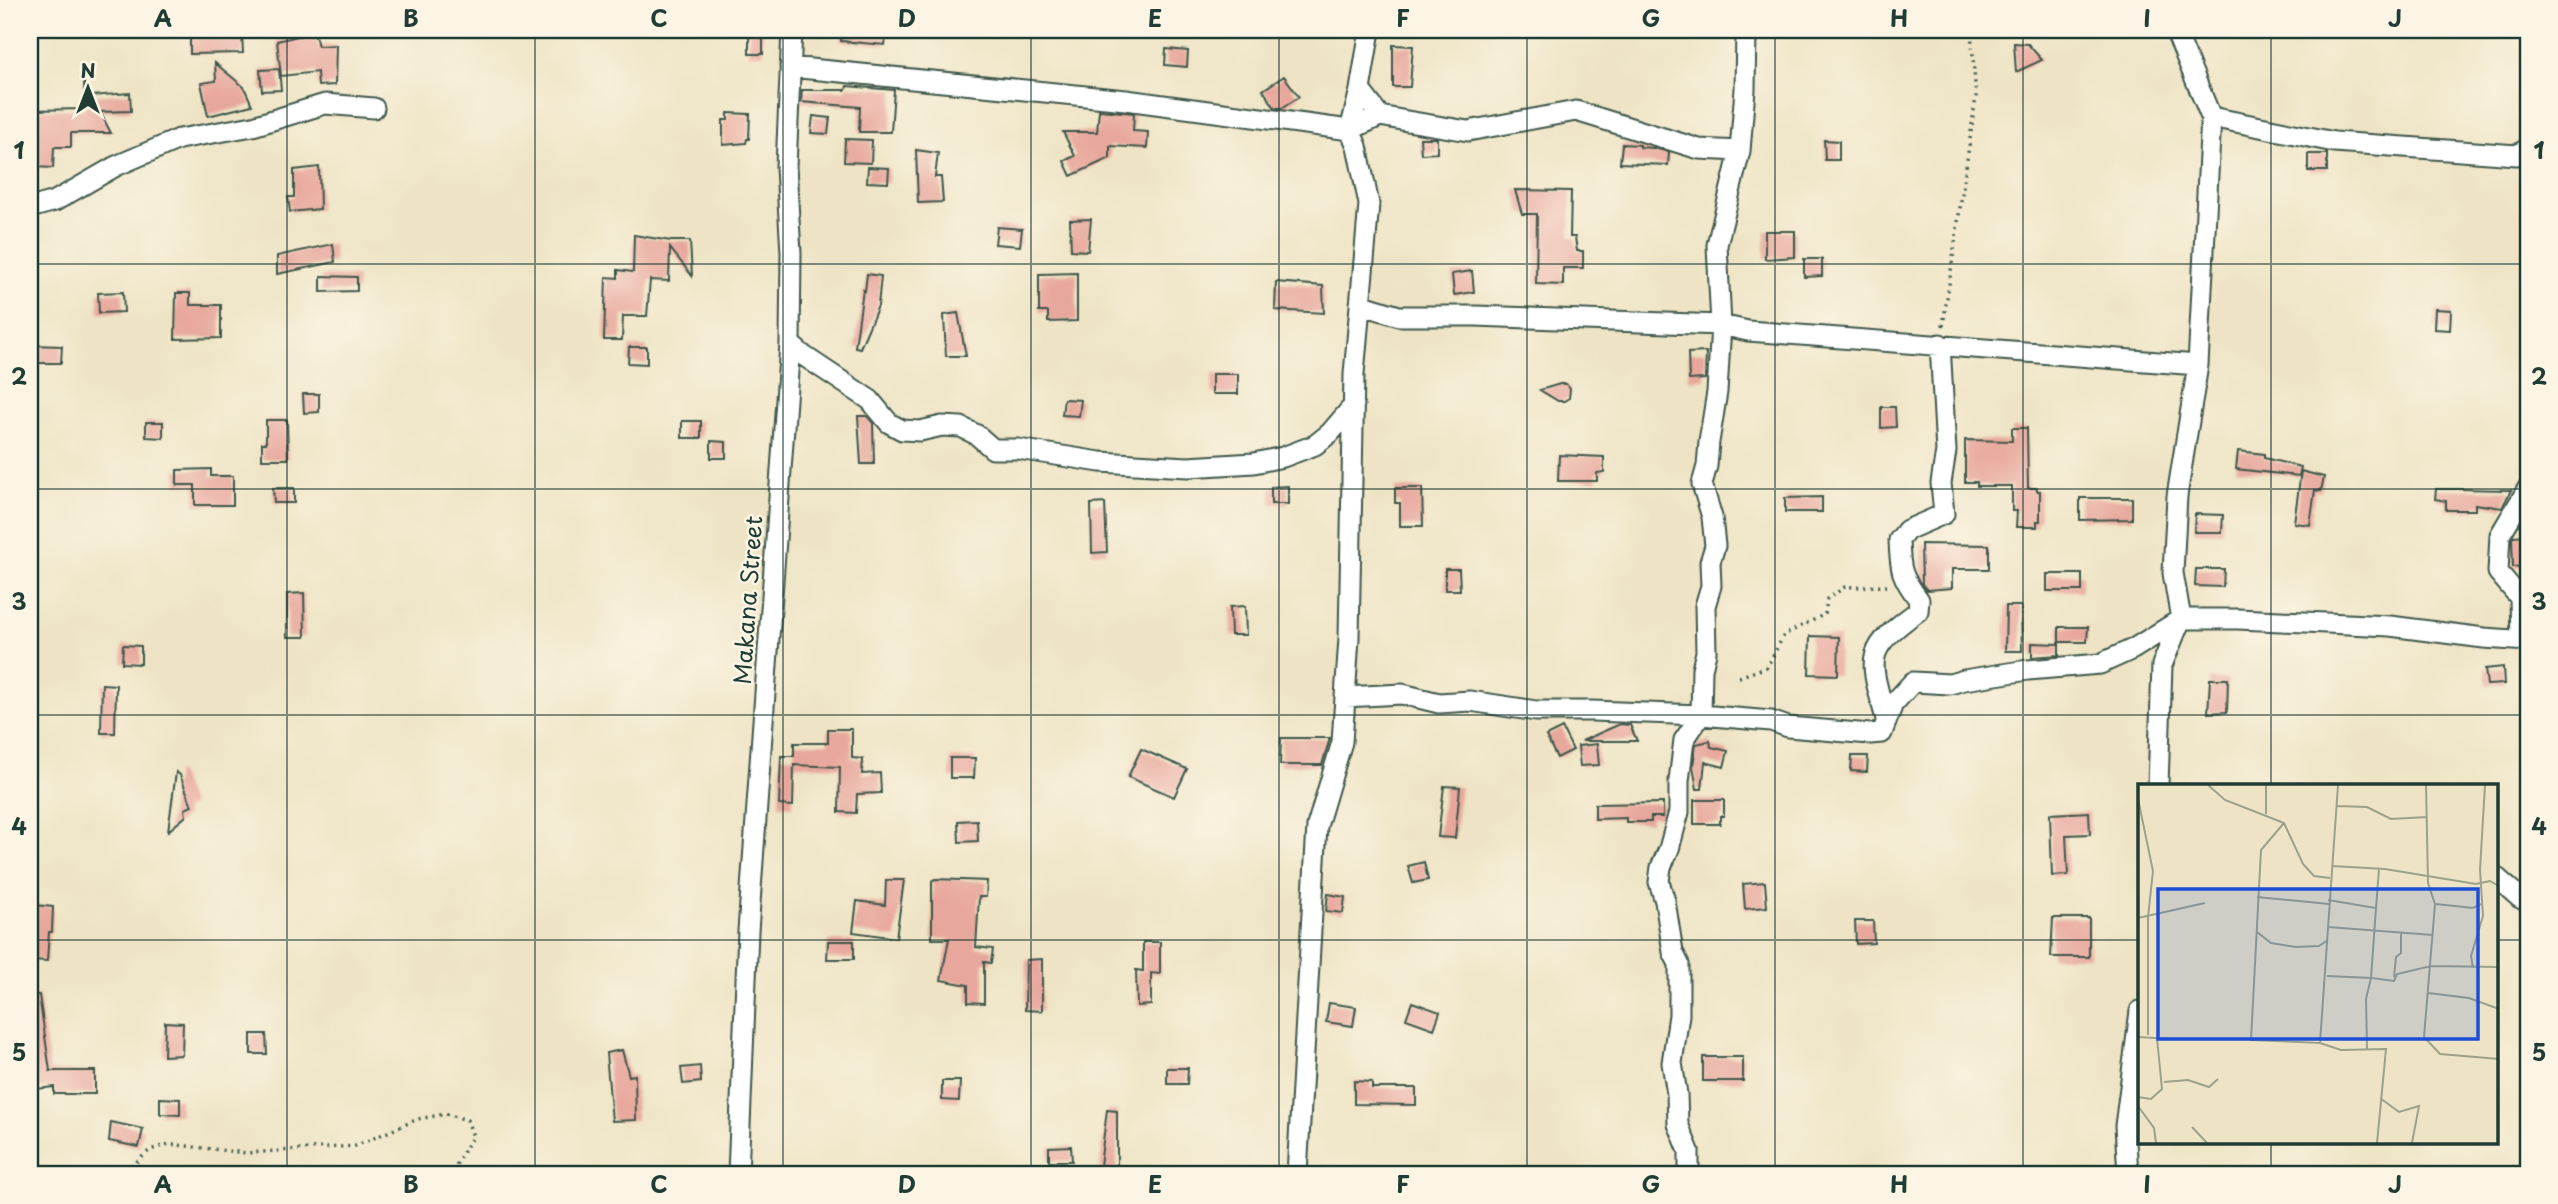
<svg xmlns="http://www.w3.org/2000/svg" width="2558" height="1204" viewBox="0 0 2558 1204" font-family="'Playpen Sans',sans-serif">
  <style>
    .building { fill: #e8a79c }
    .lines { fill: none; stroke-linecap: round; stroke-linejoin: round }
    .minor-casing { stroke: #3e564a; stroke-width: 23 }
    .path { stroke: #3e564a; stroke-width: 3.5; stroke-dasharray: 2 5; stroke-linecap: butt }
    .minor { stroke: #fff; stroke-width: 19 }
    .grid { fill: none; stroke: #1f3d34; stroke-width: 2; stroke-opacity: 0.55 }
    .labels { text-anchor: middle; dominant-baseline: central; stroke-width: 5; stroke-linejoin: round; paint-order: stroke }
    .street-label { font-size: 23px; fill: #1f3d34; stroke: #fcf5e5 }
    .inset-road { fill: none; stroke: #9ba18b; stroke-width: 2 }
    .view { fill: #1d4ed8; fill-opacity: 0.15; stroke: #1d4ed8; stroke-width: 3.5 }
    .inset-edge { fill: none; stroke: #1f3d34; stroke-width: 3.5 }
    .neatline { fill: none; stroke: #1f3d34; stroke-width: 2.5 }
    .grid-label { font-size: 23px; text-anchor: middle; font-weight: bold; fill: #1f3d34 }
  </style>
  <rect width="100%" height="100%" fill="#fcf5e5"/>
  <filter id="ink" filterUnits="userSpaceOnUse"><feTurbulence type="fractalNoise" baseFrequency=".0143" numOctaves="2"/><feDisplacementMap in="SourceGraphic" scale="14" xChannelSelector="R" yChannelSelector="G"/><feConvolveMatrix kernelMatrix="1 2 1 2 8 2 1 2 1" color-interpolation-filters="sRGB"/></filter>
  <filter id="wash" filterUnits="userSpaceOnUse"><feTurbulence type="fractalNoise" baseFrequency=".00686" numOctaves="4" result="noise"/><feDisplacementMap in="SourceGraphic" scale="28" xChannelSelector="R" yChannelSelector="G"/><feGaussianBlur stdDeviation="1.57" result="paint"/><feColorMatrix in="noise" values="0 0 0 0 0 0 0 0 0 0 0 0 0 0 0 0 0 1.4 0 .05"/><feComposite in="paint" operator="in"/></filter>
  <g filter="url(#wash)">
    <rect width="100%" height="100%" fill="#eee4c5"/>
    <g id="blocks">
      <!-- building -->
      <path class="building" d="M749 30H763V54H749Z
        M842 30H887L885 45 841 41Z
        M242 32 243 53 190 54V37Z
        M314 32 318 46 336 45 335 85 318 86 317 72 281 76 277 41Z
        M2014 43 2028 44 2042 60 2016 72Z
        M1393 45 1413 46 1410 87H1393Z
        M1166 49 1188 51 1187 67 1165 65Z
        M215 63 244 87 252 105 208 116 201 83 216 81Z
        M279 69 281 90 262 91 260 70Z
        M1284 76 1299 97 1282 108H1275L1263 90Z
        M84 82 91 96 130 93 131 111 100 112 111 133H71V147H54L53 168 35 167 37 127H30V110L85 109Z
        M847 86 894 90 891 132H859L860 107 801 102 802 90H846Z
        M1099 110 1134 113 1133 131 1148 132 1147 148 1110 146V158L1071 176 1064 161 1075 156 1063 132H1097Z
        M728 113 750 114 749 139H747L746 143 723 145V120H728Z
        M813 116 830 118 828 134 811 133Z
        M1420 138H1437V153L1421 154Z
        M845 139 872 140 871 163 844 162Z
        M1824 140 1839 141V160H1825Z
        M1622 144 1640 145V147L1654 148 1669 152 1668 165 1620 163Z
        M916 150 938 153 935 177H941L943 202 918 203Z
        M2308 154H2327V171H2308Z
        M319 167 320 209 290 212 288 197H294V170Z
        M868 167 889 168 888 183 867 182Z
        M1515 190 1571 191 1570 237H1575L1577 251H1583V268H1563V285L1536 284 1537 214H1522Z
        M1091 219 1088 251 1071 250 1070 220Z
        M997 227 1022 229 1020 246 995 244Z
        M1765 231H1795V257L1765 259Z
        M634 235 671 241H690L692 276 670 248 669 281 650 280 647 316H623L622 340H604L606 277 618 278V270L633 272Z
        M333 244 335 262 277 274V256Z
        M1804 259H1822V276L1804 277Z
        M1472 271 1474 292 1454 295 1452 274Z
        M1077 273V321L1048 322V312H1039V274Z
        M867 274 881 276 878 306 860 348 855 347 863 290 865 291Z
        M321 276 357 277V291L321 292Z
        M1276 282 1323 286 1324 313 1275 310Z
        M123 292 124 312 99 313 98 293Z
        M176 293H190V305H221V338L175 339Z
        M2435 309 2451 310 2450 330 2434 329Z
        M958 313 966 356H946L944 315Z
        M30 345 62 346 61 363H30Z
        M629 347H647V364L628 363Z
        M1706 352 1705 379 1689 380 1688 353Z
        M1212 374H1238V394H1212Z
        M1560 384H1566L1570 389 1569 398 1564 401H1558L1540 390Z
        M303 394H319V412L304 413Z
        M1064 399 1081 400 1079 416 1062 415Z
        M1881 407H1895L1896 427 1881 428Z
        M858 416H867L873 423 874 464H861Z
        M266 420H287L288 459H262V443H266Z
        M682 421H701V438H682Z
        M146 422H163V438L146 437Z
        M2012 428H2027L2028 488H2037V491H2040V521H2037V527H2016L2017 511H2012V486H1977V482H1965V440L2012 441Z
        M711 441 726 442V458H711Z
        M2238 451 2264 454V458L2301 467 2299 476 2236 469Z
        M1559 455 1604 457V472L1597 473V481H1558Z
        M211 469V476H233V505H195V485H177V470Z
        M2301 471 2324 477 2321 491 2315 490 2310 525 2294 523Z
        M1288 486V504H1271V487Z
        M273 488H294V503H274Z
        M1395 488H1422L1423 526H1400V503H1395Z
        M2436 489H2456L2511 490 2502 508 2475 504V510H2446V501L2435 499Z
        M1822 497V512H1785V498Z
        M2080 498H2132V519L2080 520Z
        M1105 503 1107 552 1092 553 1091 504Z
        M2195 514 2223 515 2222 532H2194Z
        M2527 535 2528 566 2513 567 2512 539 2514 536Z
        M1921 544 1989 545V569H1952V588L1927 590 1922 584Z
        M1445 569H1459L1460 590H1445Z
        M2196 569H2224L2223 587 2195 586Z
        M2047 574H2082V591H2047Z
        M304 593 305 637H287V594Z
        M1245 606 1246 635H1231L1230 607Z
        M2006 606H2021L2022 651H2005Z
        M2059 627H2088L2087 642H2059Z
        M1810 636 1839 637 1838 675 1809 674Z
        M2032 643 2059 644V655L2032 657Z
        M123 645 141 646V664L122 663Z
        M2503 667 2504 684 2487 685 2485 669Z
        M2210 679H2228L2227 712 2208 713Z
        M102 684 116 685 115 733H101Z
        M1620 724 1630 725 1637 741H1582Z
        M1562 728 1573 750 1557 758 1546 736Z
        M828 729H852V758L863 759 862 774 880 773 881 793 857 794 856 813 839 812 840 767 794 765 793 806 779 805 781 756H794V743H828Z
        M1281 738H1330L1322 765H1280Z
        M1710 741 1711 747 1728 751 1724 767 1705 762 1702 789H1697L1693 766 1696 744Z
        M1597 744 1599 765 1580 766 1578 746Z
        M1141 749 1187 769 1174 797 1128 777Z
        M1852 756H1868L1867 772 1851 771Z
        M950 758H975L974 778H950Z
        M176 772 180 775 192 806 185 809 186 816 168 831Z
        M1444 786 1460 787 1455 838 1438 837Z
        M1694 800H1724V816H1720V824H1694Z
        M1663 803V817H1651V822H1626V818L1595 819V804Z
        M2089 812 2090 834 2066 835 2068 875 2052 876 2050 814Z
        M977 820 978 841 959 842 958 821Z
        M1424 862 1428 880 1413 883 1408 866Z
        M935 879 987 881 986 897H979L976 947 993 949 991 963 984 962V1003L968 1002V985L941 980 949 939H932V881Z
        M886 880H904L896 938 853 932 857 901 885 905Z
        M1765 882 1767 907 1745 909 1743 884Z
        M1328 894 1345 897 1343 913 1326 911Z
        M35 905 53 907 52 932H49L47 961 31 960Z
        M2053 918H2089V957H2051Z
        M1855 921H1873L1874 943 1856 944Z
        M828 941H854V959H827Z
        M1143 942H1160V974L1151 973V1005L1137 1006 1136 970 1143 971Z
        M1042 959V1011L1025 1010 1026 960Z
        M30 995H39L50 1071H95V1094H54V1087L36 1089 30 1032Z
        M1412 1002 1440 1012 1434 1029 1406 1019Z
        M1329 1003 1356 1007 1353 1026 1326 1022Z
        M165 1022 183 1023 182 1055 164 1056Z
        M251 1034H266L267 1054H251Z
        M622 1050 629 1076 635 1075 636 1120 612 1121 606 1053Z
        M1703 1057H1743V1081H1703Z
        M700 1066 701 1082 683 1084 681 1068Z
        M1167 1068H1188L1187 1084H1167Z
        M942 1081H960L959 1101 942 1100Z
        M1354 1081 1372 1082V1088H1416V1105L1354 1104Z
        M160 1098 180 1099V1115L160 1114Z
        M1107 1110 1117 1111V1174H1099Z
        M111 1122 143 1129 139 1147 109 1141Z
        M1071 1146 1072 1161H1049V1147Z"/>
    </g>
  </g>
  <g filter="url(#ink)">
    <use href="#blocks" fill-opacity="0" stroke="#3e564a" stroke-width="2"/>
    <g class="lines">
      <defs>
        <path id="minor" d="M790 67 1126 100 1350 130 1380 116
          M1360 90 1380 116 1407 121 1468 131 1576 111 1699 149 1740 151 1717 245 1721 325 1717 392 1709 442 1707 466 1702 484 1712 517 1715 546 1710 562 1711 586 1705 606 1706 652 1702 669 1701 715 1771 721 1788 727 1870 734 1882 733 1893 704 1913 682 1950 684 1964 680 2028 670 2100 664 2133 649 2181 619H2238L2390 626 2484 638 2528 641
          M2211 117 2334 142 2517 155 2528 148
          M1740 151 1745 89 1746 30
          M30 208 55 201 116 166 179 139 253 126 325 104 374 108
          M1360 304 1399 316H1476L1721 325 1748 331 2198 365
          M790 344 804 356 870 400 889 423 902 430 920 431 942 426 961 427 977 435 993 449H1018L1100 462 1188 467 1254 463 1283 457 1315 445 1330 433 1354 405
          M2521 640 2520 598 2498 572 2500 535 2528 488
          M1345 697 1402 694 1439 703 1470 701 1536 711H1592L1701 715 1684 740 1679 781V812L1669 849 1661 867 1659 882 1665 901 1673 952 1679 964V1015L1672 1063 1677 1094 1678 1124 1689 1151V1174
          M1886 719C1869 657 1863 651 1918 611L1919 600C1901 576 1900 570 1899 540L1907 530 1944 514 1941 483 1946 451 1940 344
          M2158 786 2162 665 2181 619 2173 573 2177 496 2198 365 2211 117 2175 30
          M2497 878 2520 898 2528 902
          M738 1174 748 931 790 344 791 253 786 167 792 30
          M1297 1174 1317 826 1342 742 1349 638 1354 374 1369 204 1357 146 1350 130 1360 90 1370 30
          M2128 1174 2125 1126 2140 1011"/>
      </defs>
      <!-- minor casing -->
      <use href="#minor" class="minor-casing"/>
      <!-- path -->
      <path class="path" d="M1943 326 1976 97 1971 30
        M1739 677 1767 667 1784 635 1825 614 1827 599 1845 587 1887 586
        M131 1174 132 1166 150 1150 169 1144 246 1153 355 1146 418 1119 446 1114 467 1120 473 1136 457 1162 454 1174"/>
      <!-- minor -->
      <use href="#minor" class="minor"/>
    </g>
  </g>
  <!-- grid -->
  <path class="grid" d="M287 30V1174M535 30V1174M783 30V1174M1031 30V1174M1279 30V1174M1527 30V1174M1775 30V1174M2023 30V1174M2271 30V786M30 264H2528M30 489H2528M30 715H2528M30 940H2140M2497 940H2528M2271 1143V1174"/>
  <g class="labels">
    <!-- street labels -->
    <g class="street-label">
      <text transform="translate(747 600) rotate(-86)">Makana Street</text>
    </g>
  </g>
  <!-- overview -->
  <g transform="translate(2138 784)">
    <rect width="360" height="360" fill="#eee4c5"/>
    <path class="inset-road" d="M70 1 87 16 146 39M288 1 290 99 297 120 286 253 302 270 361 275M0 15 15 87 10 133V251M199 22 229 23 253 35 289 33M128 30V1M146 39 123 66 113 256 182 259 200 1M146 39 165 80 176 92 192 94M194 82 247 85 338 100 352 97 361 102M119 113 191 120M190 116 238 124 233 194 256 197 259 190 293 182 361 183M298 120 335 124 343 120M238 124 241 85M0 134 67 119M190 143 295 151M119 148 133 159 158 163 181 162 190 156M335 184 333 172 345 132 342 86 347 1M189 192 233 194 228 215 229 265M256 193 258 173 263 169V148M290 209 331 214 361 225M0 253 34 255M182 259 203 266 248 265 239 359M26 298 50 296 71 303 80 295M0 313 13 315 24 305 19 254M242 314 261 328 281 322 274 359M0 322 16 344 18 359M54 343 69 359"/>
    <path class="view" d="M20 105H340V255H20Z"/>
    <rect width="360" height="360" class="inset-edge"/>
  </g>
  <!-- margin -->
  <rect width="2558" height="1204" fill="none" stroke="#fcf5e5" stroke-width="77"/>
  <!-- north arrow -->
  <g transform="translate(88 88)" stroke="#fcf5e5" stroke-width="5" paint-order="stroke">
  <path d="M0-5L12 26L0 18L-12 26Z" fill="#1f3d34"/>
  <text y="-10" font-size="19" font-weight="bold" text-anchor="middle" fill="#1f3d34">N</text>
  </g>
  <rect x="38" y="38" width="2482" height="1128" class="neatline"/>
  <g class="grid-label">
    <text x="163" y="27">A</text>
    <text x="411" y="27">B</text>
    <text x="659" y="27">C</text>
    <text x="907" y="27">D</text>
    <text x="1155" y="27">E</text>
    <text x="1403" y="27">F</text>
    <text x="1651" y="27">G</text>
    <text x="1899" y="27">H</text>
    <text x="2147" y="27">I</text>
    <text x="2395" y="27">J</text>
    <text x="19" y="159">1</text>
    <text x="2539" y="159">1</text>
    <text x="19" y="385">2</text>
    <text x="2539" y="385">2</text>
    <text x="19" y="610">3</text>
    <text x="2539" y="610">3</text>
    <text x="19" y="835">4</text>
    <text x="2539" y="835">4</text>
    <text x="19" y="1061">5</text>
    <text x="2539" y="1061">5</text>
    <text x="163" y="1193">A</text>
    <text x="411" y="1193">B</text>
    <text x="659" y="1193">C</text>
    <text x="907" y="1193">D</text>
    <text x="1155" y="1193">E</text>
    <text x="1403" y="1193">F</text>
    <text x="1651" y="1193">G</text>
    <text x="1899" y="1193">H</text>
    <text x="2147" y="1193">I</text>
    <text x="2395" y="1193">J</text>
  </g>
</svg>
